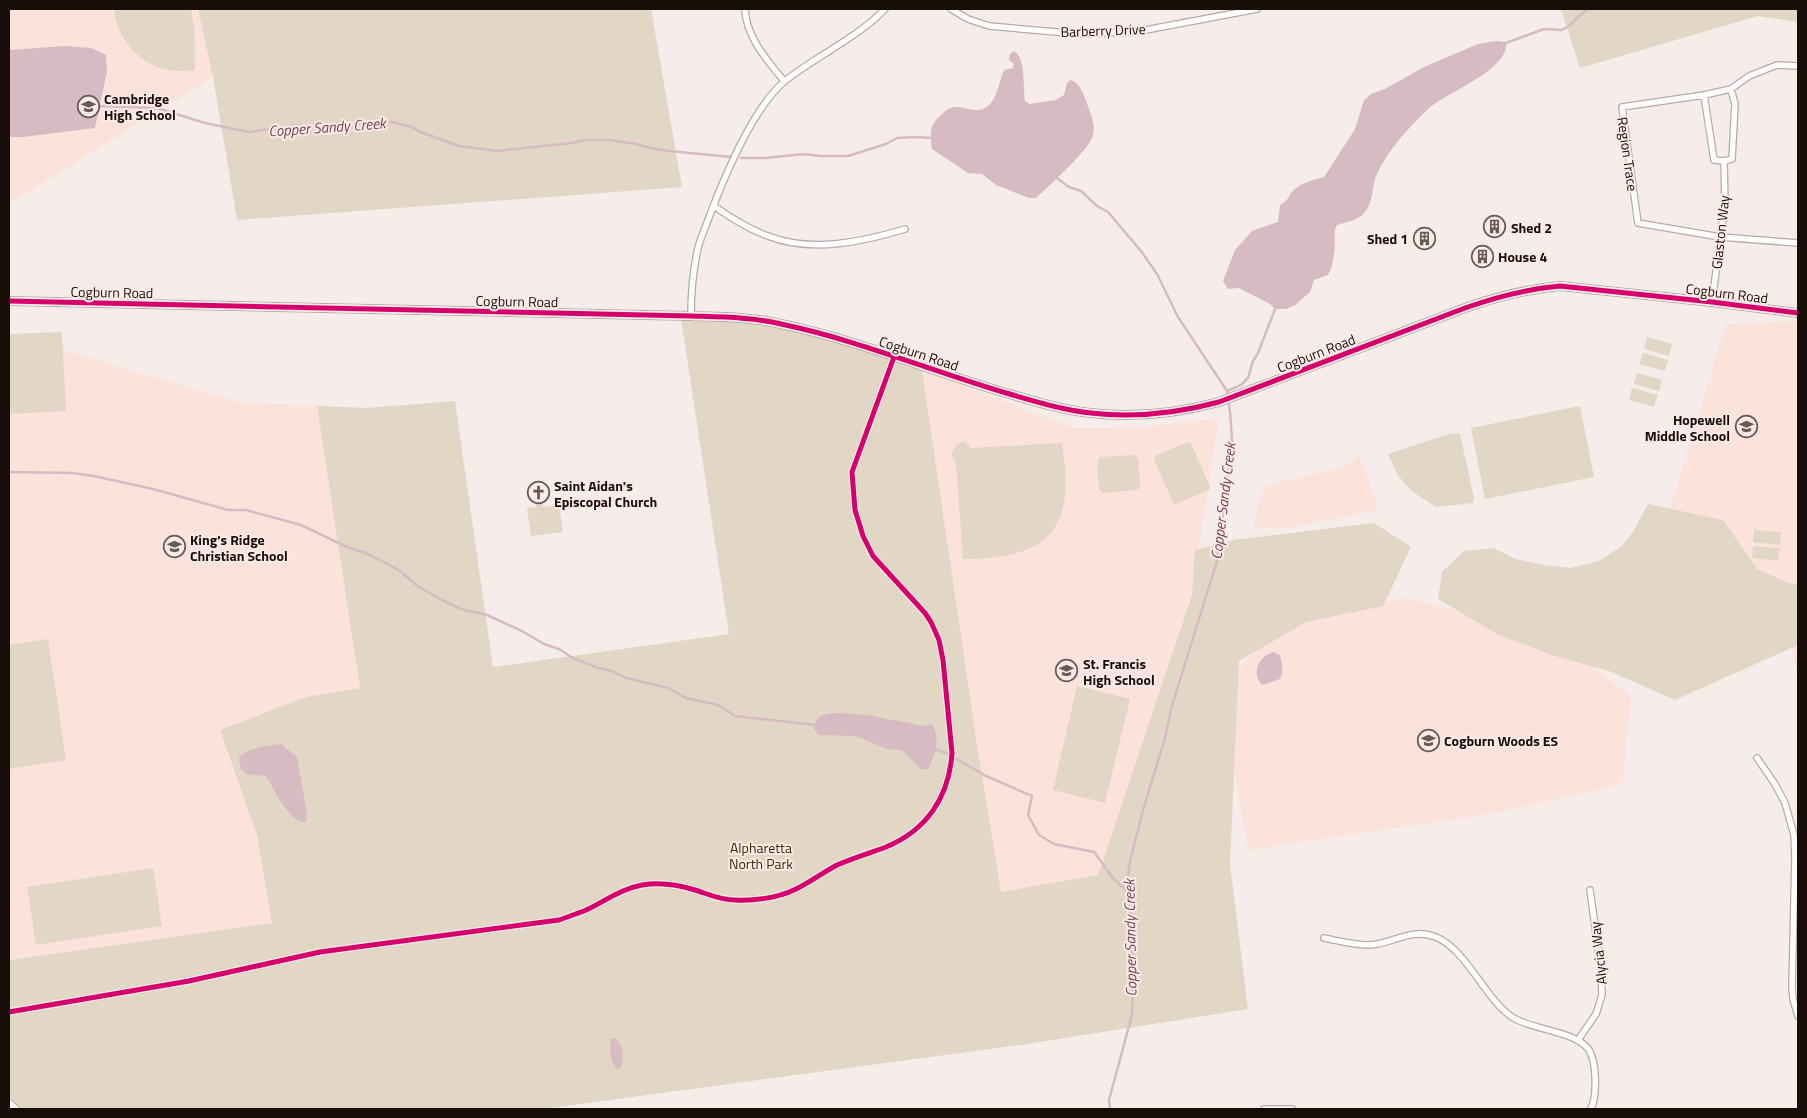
<svg xmlns="http://www.w3.org/2000/svg" width="1807" height="1118" viewBox="0 0 1807 1118" font-family="'Titillium Web',sans-serif">
  <style>
    .built { fill: #fbe3db }
    .green { fill: #e2d6c5 }
    .water { fill: #d6bbc3 }
    .lines { fill: none; stroke-linecap: round; stroke-linejoin: round }
    .stream { stroke: #d6bbc3; stroke-width: 2.5 }
    .minor-casing { stroke: #b6aba8; stroke-width: 8 }
    .tertiary-casing { stroke: #b6aba8; stroke-width: 10 }
    .minor { stroke: #fefcfc; stroke-width: 5.5 }
    .tertiary { stroke: #fefcfc; stroke-width: 8 }
    .cycleway-casing { stroke: #faebe6; stroke-width: 8 }
    .cycleway { stroke: #d6006c; stroke-width: 5 }
    .labels { text-anchor: middle; dominant-baseline: central; stroke-width: 4; stroke-linejoin: round; paint-order: stroke }
    .street-label { font-size: 14px; fill: #190d09; stroke: #faebe6 }
    .poi-label { font-size: 14px; font-weight: bold; fill: #190d09; stroke: #faebe6; text-anchor: start }
    .park-label { font-size: 14px; fill: #3e2c05; stroke: #faebe6 }
    .water-label { font-size: 15px; font-style: italic; fill: #744257; stroke: #faebe6 }
  </style>
  <rect width="100%" height="100%" fill="#f6edea"/>
  <!-- built -->
  <path class="built" d="M9 9H198L213 77 9 204Z
    M1798 321V673L1778 594 1663 531 1726 324Z
    M9 334 239 402 317 406 360 689 306 697 220 730 257 835 272 923 9 960Z
    M922 370 1075 428 1147 427 1219 418 1191 597 1098 875 1001 892 976 738Z
    M1359 455 1375 497 1377 510 1287 528 1254 527 1262 486 1342 468Z
    M1404 598 1553 634 1631 697 1623 784 1496 813 1248 850 1221 693 1281 616Z"/>
  <!-- green -->
  <path class="green" d="M121 9H191L195 34V71C186 70 177 72 168 70 139 64 118 40 114 11Z
    M198 9H651L682 187 237 220 213 77Z
    M1561 9H1798V22L1758 16 1580 68Z
    M680 312 776 326 863 346 922 370 976 738 1001 892 1098 875 1192 595 1195 550 1233 540 1374 523 1411 547 1383 606 1306 622 1239 661 1230 864 1248 1009 1027 1044 543 1109H14L9 1105V960L272 923 257 835 220 730 306 697 360 688 317 406 366 408 455 401 493 667 729 634Z
    M62 332 66 411 9 414V334Z
    M1647 337 1672 344 1669 356 1644 349Z
    M1643 353 1668 360 1665 371 1639 364Z
    M1637 373 1662 380 1659 391 1634 384Z
    M1632 388 1658 395 1654 407 1629 400Z
    M1580 406 1594 477 1485 499 1471 428Z
    M1452 433 1460 434 1474 498 1473 503 1436 507 1413 492 1405 484 1397 474 1388 454Z
    M964 441 971 448 1062 443C1065 464 1068 486 1063 508 1052 554 1003 559 963 559L956 465 951 454 957 444Z
    M1187 442 1191 443 1210 487 1209 490 1176 504 1173 503 1154 459 1155 456Z
    M1134 455 1138 458 1140 486 1137 490 1103 493 1099 489 1097 461 1100 457Z
    M536 502H542L543 507 559 505 563 532 531 536 527 508 536 507Z
    M1648 504 1723 520 1757 569 1789 583 1798 585V645L1675 700 1612 672 1555 656 1499 635 1438 599 1442 572 1464 551 1493 548 1516 559 1543 565 1571 568 1599 561 1622 546 1633 532Z
    M1754 530 1781 532 1780 545 1753 542Z
    M1753 546 1780 548 1778 561 1752 558Z
    M48 639 66 760 9 769V645Z
    M1077 686 1130 699 1105 803 1053 790Z
    M153 868 162 926 36 945 27 887Z"/>
  <!-- water -->
  <path class="water" d="M1496 41 1506 42C1510 70 1447 92 1428 109 1409 127 1388 150 1377 174 1371 187 1374 203 1364 213 1358 221 1345 222 1337 225 1333 232 1335 235 1335 242 1334 254 1334 264 1328 275L1314 280 1310 292 1295 305 1286 309H1275L1270 304 1239 288 1228 289 1223 281 1235 250 1252 231 1278 222 1280 205C1291 199 1287 196 1294 190 1302 182 1314 180 1324 177L1355 129 1364 100 1371 94 1385 89 1424 67 1478 44Z
    M65 46 91 48 106 55 107 71 95 128 23 137H9V50Z
    M1014 51C1026 58 1023 87 1025 101L1030 104 1055 100 1064 95 1067 83 1071 80C1079 83 1083 92 1086 101 1090 112 1097 126 1092 138 1088 150 1047 188 1036 198H1029L996 185 982 174 968 173 932 149C930 132 929 125 942 114 947 109 952 106 959 107 969 108 976 113 985 108 998 100 998 83 1004 70L1013 68 1014 64 1009 60 1010 54Z
    M1274 652 1280 655C1282 663 1284 671 1280 679L1262 685C1251 674 1258 656 1274 652Z
    M838 713 867 715 924 726 932 724C941 739 935 755 928 769H921L902 750 887 749 856 736 819 735 814 729C817 713 824 715 838 713Z
    M281 744 297 757 307 814 306 822C289 823 274 789 266 776L246 774 241 769 239 757C252 747 265 746 281 744Z
    M615 1038C624 1046 624 1056 621 1067L617 1070C610 1060 609 1050 611 1039Z"/>
  <g class="lines">
    <!-- stream -->
    <path class="stream" d="M1506 43 1544 29 1562 30 1570 25 1587 9
      M100 106 157 108 205 123 249 132 290 126 346 125 387 121 412 127 418 131 459 146 497 151 572 143 587 140H610L636 144 650 148 669 151 732 157
      M741 158H765L804 154 820 156H848L886 144 897 138 914 137 933 138
      M1054 176 1069 187 1081 191 1097 206 1108 212 1141 251 1157 274 1178 317 1227 391 1230 412 1232 440 1217 561 1171 709 1165 738 1145 803 1130 861 1126 890 1127 905 1131 914 1133 980 1132 1015 1109 1100 1110 1109
      M1227 391 1241 385 1248 378 1253 361 1258 353 1275 309
      M9 472 73 473 94 476 153 489 228 510H246L301 525 347 547 365 553 382 561 400 571 419 587 442 600 461 609 487 615 522 631 544 644 559 649 571 657 598 668 612 671 626 678 668 688 686 698 718 705 735 716 817 725
      M935 749 946 753 986 776 1032 796 1028 815 1039 835 1054 844 1094 852 1113 878 1126 890"/>
    <defs>
      <path id="minor" d="M745 9C746 37 767 60 784 81
        M951 9 968 19 989 26 1079 34 1135 32 1257 9
        M1798 66 1777 65 1749 76 1731 89 1704 95 1622 107 1638 223 1720 237 1798 243
        M1704 95 1714 160 1724 161 1732 159 1735 104 1731 89
        M714 206C731 218 748 229 768 236 811 253 862 242 905 229
        M1712 302 1725 204 1724 161
        M691 316C691 293 693 270 698 248 701 236 707 224 711 212 726 173 754 106 786 80 818 55 857 38 885 9
        M1757 758 1775 784 1785 803 1794 835 1795 857 1792 987 1793 999 1798 1016
        M1324 938C1339 941 1354 945 1369 945 1393 944 1411 927 1436 937 1467 950 1484 998 1512 1017 1531 1030 1577 1031 1589 1050 1597 1063 1597 1096 1591 1109
        M9 1012 189 981 320 952 559 920C567 917 576 914 584 911 604 902 620 889 642 885 659 882 679 885 695 890 708 894 720 900 735 900 754 901 777 898 794 890 809 883 822 873 837 865 853 858 870 853 886 847 927 830 949 797 952 753L943 660 939 640 931 622 925 613 873 556 863 536 855 510 852 472 894 357
        M1578 1040 1596 1014 1602 995 1601 970 1590 890
        M1264 1109H1292"/>
      <path id="tertiary" d="M9 301 691 316C721 317 752 317 781 324 858 340 931 371 1006 393 1034 401 1062 410 1091 413 1134 418 1178 413 1219 402L1465 308C1496 297 1527 289 1560 286L1712 302 1798 313
        M9 1104 15 1109"/>
    </defs>
    <!-- minor casing -->
    <use href="#minor" class="minor-casing"/>
    <!-- tertiary casing -->
    <use href="#tertiary" class="tertiary-casing"/>
    <!-- minor -->
    <use href="#minor" class="minor"/>
    <!-- tertiary -->
    <use href="#tertiary" class="tertiary"/>
    <defs>
      <path id="cycleway" d="M9 301 691 316C721 317 752 317 781 324 858 340 931 371 1006 393 1034 401 1062 410 1091 413 1134 418 1178 413 1219 402L1465 308C1496 297 1527 289 1560 286L1712 302 1798 313
        M9 1012 189 981 320 952 559 920C567 917 576 914 584 911 604 902 620 889 642 885 659 882 679 885 695 890 708 894 720 900 735 900 754 901 777 898 794 890 809 883 822 873 837 865 853 858 870 853 886 847 927 830 949 797 952 753L943 660 939 640 931 622 925 613 873 556 863 536 855 510 852 472 894 357"/>
    </defs>
    <!-- cycleway casing -->
    <use href="#cycleway" class="cycleway-casing"/>
    <!-- cycleway -->
    <use href="#cycleway" class="cycleway"/>
  </g>
  <!-- icons -->
  <defs>
    <symbol id="school-ring" viewBox="-11 -11 22 22"><circle r="9.5" fill="#faebe6" stroke="#665b58" stroke-width="1.5"/><path d="M0-5L7-2L0 1L-7-2ZM-4 1L0 2.5L4 1V4Q0 6-4 4Z" fill="#665b58"/></symbol>
    <symbol id="building-ring" viewBox="-11 -11 22 22"><circle r="9.5" fill="#faebe6" stroke="#665b58" stroke-width="1.5"/><path d="M-4-6H4V6H1V3H-1V6H-4ZM-2.5-4.3h1.7v1.8h-1.7ZM.8-4.3h1.7v1.8H.8ZM-2.5-1h1.7V.8h-1.7ZM.8-1h1.7V.8H.8Z" fill="#665b58"/></symbol>
    <symbol id="church-ring" viewBox="-11 -11 22 22"><circle r="9.5" fill="#faebe6" stroke="#665b58" stroke-width="1.5"/><path d="M-1.2-6h2.4v3.5h3.3v2.4h-3.3V6h-2.4V-.1h-3.3v-2.4h3.3Z" fill="#665b58"/></symbol>
  </defs>
  <g fill-rule="evenodd">
    <use href="#school-ring" x="76" y="94" width="25" height="25"/>
    <use href="#building-ring" x="1482" y="214" width="25" height="25"/>
    <use href="#building-ring" x="1412" y="226" width="25" height="25"/>
    <use href="#building-ring" x="1470" y="244" width="25" height="25"/>
    <use href="#school-ring" x="1734" y="414" width="25" height="25"/>
    <use href="#church-ring" x="526" y="480" width="25" height="25"/>
    <use href="#school-ring" x="162" y="534" width="25" height="25"/>
    <use href="#school-ring" x="1054" y="658" width="25" height="25"/>
    <use href="#school-ring" x="1416" y="728" width="25" height="25"/>
  </g>
  <g class="labels">
    <!-- street labels -->
    <g class="street-label">
      <text transform="translate(1103 30) rotate(-2)">Barberry Drive</text>
      <text transform="translate(1628 154) rotate(82)">Region Trace</text>
      <text transform="translate(1720 232) rotate(-84)">Glaston Way</text>
      <text transform="translate(112 292) rotate(1)">Cogburn Road</text>
      <text transform="translate(1727 293) rotate(7)">Cogburn Road</text>
      <text transform="translate(517 301) rotate(1)">Cogburn Road</text>
      <text transform="translate(919 353) rotate(18)">Cogburn Road</text>
      <text transform="translate(1316 353) rotate(-21)">Cogburn Road</text>
      <text transform="translate(1598 953) rotate(-96)">Alycia Way</text>
    </g>
    <!-- poi labels -->
    <g class="poi-label">
      <text x="104" y="98">Cambridge<tspan x="104" dy="16">High School</tspan></text>
      <text x="1511" y="227">Shed 2</text>
      <text x="1408" y="238" text-anchor="end">Shed 1</text>
      <text x="1498" y="256">House 4</text>
      <text x="1730" y="419" text-anchor="end">Hopewell<tspan x="1730" dy="16">Middle School</tspan></text>
      <text x="554" y="485">Saint Aidan's<tspan x="554" dy="16">Episcopal Church</tspan></text>
      <text x="190" y="539">King's Ridge<tspan x="190" dy="16">Christian School</tspan></text>
      <text x="1083" y="663">St. Francis<tspan x="1083" dy="16">High School</tspan></text>
      <text x="1444" y="740">Cogburn Woods ES</text>
    </g>
    <!-- park labels -->
    <g class="park-label">
      <text x="761" y="847">Alpharetta<tspan x="761" dy="16">North Park</tspan></text>
    </g>
    <!-- water labels -->
    <g class="water-label">
      <text transform="translate(327 127) rotate(-4)">Copper Sandy Creek</text>
      <text transform="translate(1223 501) rotate(-83)">Copper Sandy Creek</text>
      <text transform="translate(1130 938) rotate(-91)">Copper Sandy Creek</text>
    </g>
  </g>
  <!-- border -->
  <rect width="1807" height="1118" fill="none" stroke="#190d09" stroke-width="20"/>
</svg>
